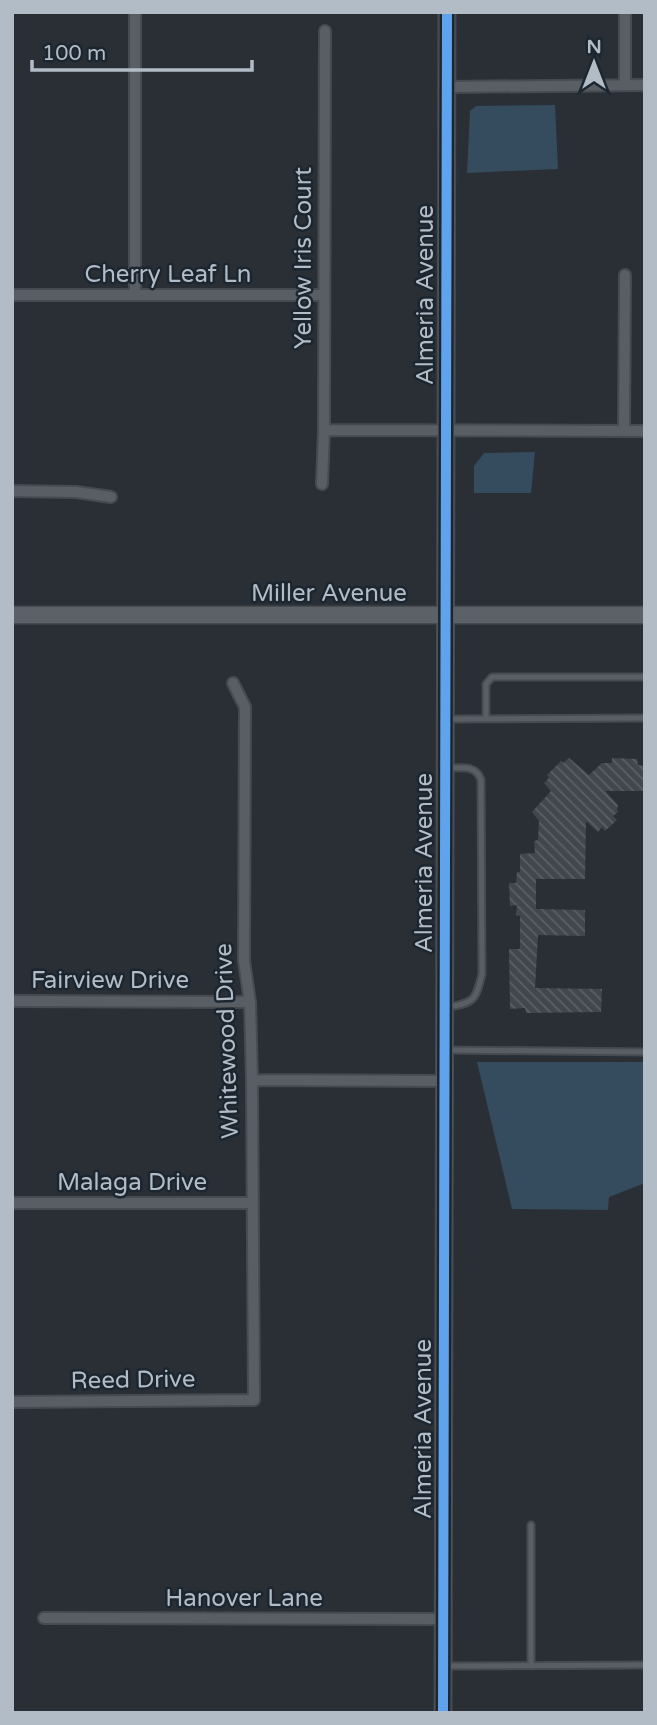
<svg xmlns="http://www.w3.org/2000/svg" width="657" height="1725" viewBox="0 0 657 1725" font-family="'Varela Round',sans-serif">
  <style>
    .water { fill: #354b5e }
    .building { fill: url(#building-back-hatch) }
    .lines { fill: none; stroke-linecap: round; stroke-linejoin: round }
    .lane-casing { stroke: #474b50; stroke-width: 9 }
    .street-casing { stroke: #474b50; stroke-width: 14 }
    .secondary-casing { stroke: #474b50; stroke-width: 19 }
    .lane { stroke: #585e63; stroke-width: 5 }
    .street { stroke: #585e63; stroke-width: 10 }
    .secondary { stroke: #5c6168; stroke-width: 16 }
    .cycleway-casing { stroke: #1c2630; stroke-width: 15 }
    .cycleway { stroke: #60a3ed; stroke-width: 10 }
    .labels { text-anchor: middle; dominant-baseline: central; stroke-width: 5; stroke-linejoin: round; paint-order: stroke }
    .street-label { font-size: 24px; fill: #b2bcc7; stroke: #1c2630 }
  </style>
  <defs>
    <pattern id="building-back-hatch" width="6" height="6" patternUnits="userSpaceOnUse" patternTransform="scale(1.75)"><rect width="6" height="6" fill="#41474c"/><path d="M-1 5l2 2M0 0l6 6M5-1l2 2" fill="none" stroke="#5a6064"/></pattern>
  </defs>
  <rect width="100%" height="100%" fill="#292f35"/>
  <!-- water -->
  <path class="water" d="M555 105 558 169 467 173 470 111 476 106Z
    M535 452 531 493H474V466L484 453Z
    M477 1062H645V1183L609 1197 608 1210 512 1209Z"/>
  <!-- building -->
  <path class="building" d="M569 758 589 775 602 763H612V758L637 759 638 765 645 766V791H605L618 805 617 809 618 812 613 816 617 820 605 831 602 827 598 832 586 821 585 879H536V909L585 910V936L538 935 535 988 602 989 601 1012 526 1013 525 1008 510 1009 509 949H520V916L516 915 517 905 510 906 509 883H516L517 872H520V854L535 853 534 841 538 840 539 821 532 812 551 791 544 783 549 778 547 775 561 761 563 763Z"/>
  <g class="lines">
    <defs>
      <path id="lane" d="M449 719 645 718
        M486 719V684L492 677H645
        M448 768C463 768 476 765 481 780L482 974C476 999 475 1003 448 1007
        M447 1050 645 1052
        M531 1525V1666
        M447 1666 645 1665"/>
      <path id="street" d="M625 85V12
        M447 87 645 85
        M12 295H324
        M135 295V12
        M324 430 645 431
        M624 431 625 275
        M322 484 324 430 325 31
        M12 491 76 492 111 497
        M12 1001 250 1002
        M252 1080 444 1081
        M12 1203H251
        M12 1402 254 1400 252 1080 250 1002 244 961 245 707 233 683
        M44 1618 443 1619"/>
      <path id="secondary" d="M12 615H645
        M443 1713 447 12"/>
    </defs>
    <!-- lane casing -->
    <use href="#lane" class="lane-casing"/>
    <!-- street casing -->
    <use href="#street" class="street-casing"/>
    <!-- secondary casing -->
    <use href="#secondary" class="secondary-casing"/>
    <!-- lane -->
    <use href="#lane" class="lane"/>
    <!-- street -->
    <use href="#street" class="street"/>
    <!-- secondary -->
    <use href="#secondary" class="secondary"/>
    <defs>
      <path id="cycleway" d="M443 1713 447 12"/>
    </defs>
    <!-- cycleway casing -->
    <use href="#cycleway" class="cycleway-casing"/>
    <!-- cycleway -->
    <use href="#cycleway" class="cycleway"/>
  </g>
  <g class="labels">
    <!-- street labels -->
    <g class="street-label">
      <text transform="translate(303 258) rotate(-90)">Yellow Iris Court</text>
      <text x="168" y="274">Cherry Leaf Ln</text>
      <text transform="translate(425 295) rotate(-90)">Almeria Avenue</text>
      <text x="329" y="593">Miller Avenue</text>
      <text transform="translate(424 863) rotate(-90)">Almeria Avenue</text>
      <text x="110" y="980">Fairview Drive</text>
      <text transform="translate(227 1041) rotate(-92)">Whitewood Drive</text>
      <text x="132" y="1182">Malaga Drive</text>
      <text transform="translate(133 1380) rotate(-1)">Reed Drive</text>
      <text transform="translate(423 1429) rotate(-90)">Almeria Avenue</text>
      <text x="244" y="1598">Hanover Lane</text>
    </g>
  </g>
  <!-- border -->
  <rect width="657" height="1725" fill="none" stroke="#b2bcc7" stroke-width="28"/>
  <!-- north arrow -->
  <g transform="translate(594 63)" stroke="#1c2630" stroke-width="5" paint-order="stroke">
  <path d="M0-5L12 26L0 18L-12 26Z" fill="#b2bcc7"/>
  <text y="-10" font-size="19" font-weight="bold" text-anchor="middle" fill="#b2bcc7">N</text>
  </g>
  <!-- scale -->
  <path d="M32 60v10h220v-10" fill="none" stroke="#b2bcc7" stroke-width="3.5"/>
  <text x="42" y="60" font-size="21" fill="#b2bcc7" stroke="#1c2630" stroke-width="5" paint-order="stroke">100 m</text>
</svg>
